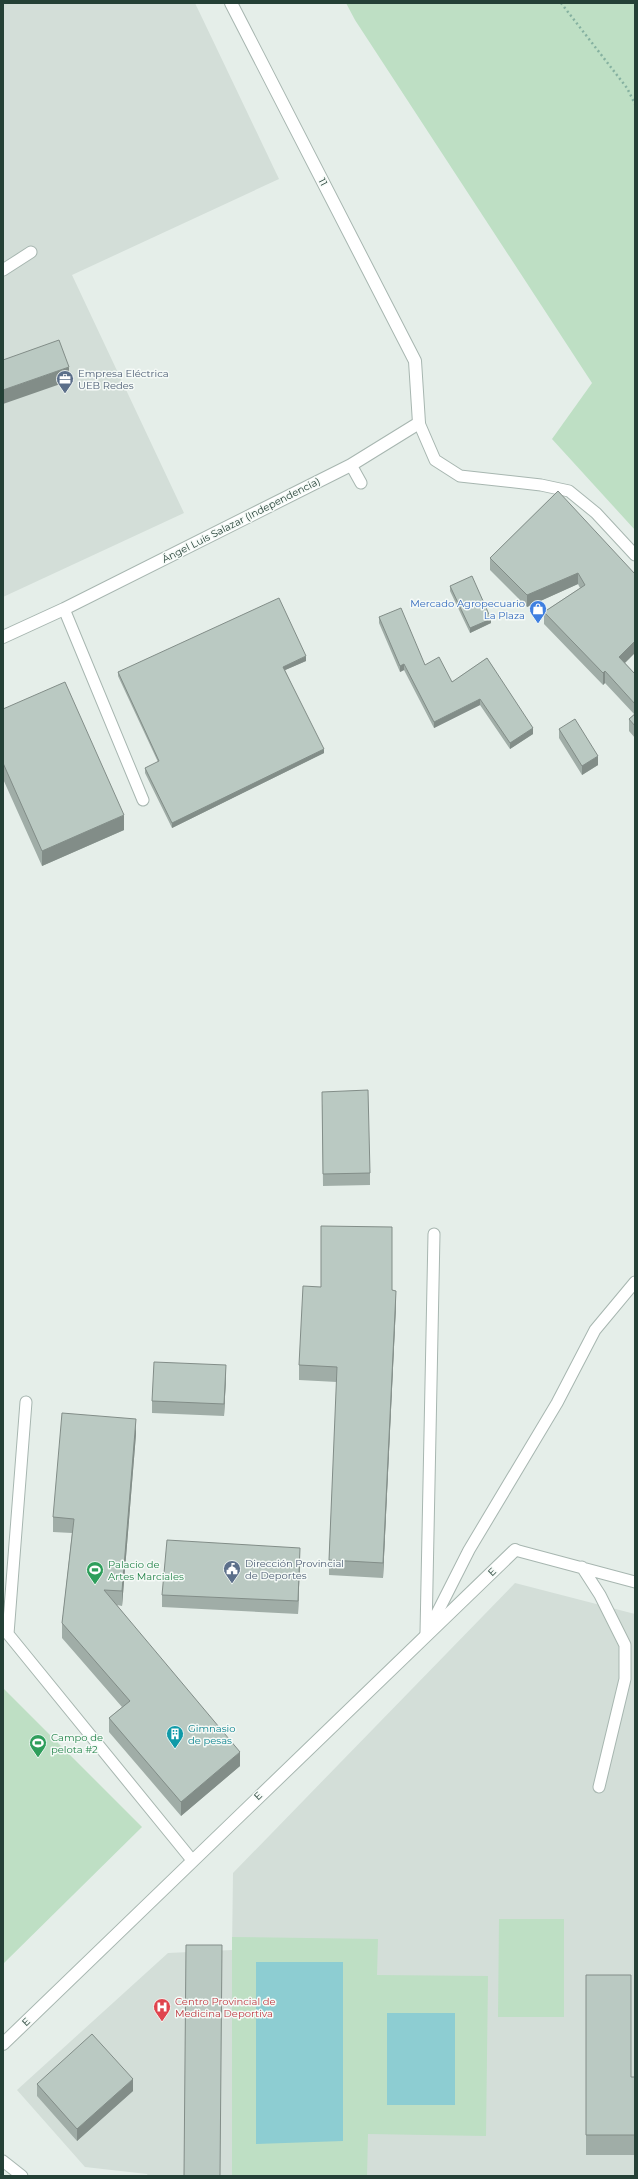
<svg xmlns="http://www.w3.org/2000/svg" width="638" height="2179" viewBox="0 0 638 2179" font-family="Montserrat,sans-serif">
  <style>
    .built { fill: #d3ded8 }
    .green { fill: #bedfc4 }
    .water { fill: #8dcdd2 }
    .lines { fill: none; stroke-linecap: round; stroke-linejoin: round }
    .service-casing { stroke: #a7b6b0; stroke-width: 13 }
    .minor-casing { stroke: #a7b6b0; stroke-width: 14 }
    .tertiary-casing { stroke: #a7b6b0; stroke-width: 14 }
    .path { stroke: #85b1a0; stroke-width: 2.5; stroke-dasharray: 2 3; stroke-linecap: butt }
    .service { stroke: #fff; stroke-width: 11 }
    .minor { stroke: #fff; stroke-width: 12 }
    .tertiary { stroke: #fff; stroke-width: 12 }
    .wall { fill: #a0ada7 }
    .shaded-wall { fill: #828d88 }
    .building { fill: #bac9c2; stroke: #828d88 }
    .labels { text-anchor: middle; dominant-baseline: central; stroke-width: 3; stroke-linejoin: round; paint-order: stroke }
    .street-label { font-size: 10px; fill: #244036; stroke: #f5faf7 }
    .service-label { font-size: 10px; fill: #4e5e75; stroke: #f5faf7; text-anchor: start }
    .shop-label { font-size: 10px; fill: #366cbe; stroke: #f5faf7; text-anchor: end }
    .leisure-label { font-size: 10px; fill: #27864d; stroke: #f5faf7; text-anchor: start }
    .culture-label { font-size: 10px; fill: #0d838f; stroke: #f5faf7; text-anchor: start }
    .health-label { font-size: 10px; fill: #be3a42; stroke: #f5faf7; text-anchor: start }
  </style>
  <rect width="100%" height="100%" fill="#e5eee9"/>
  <!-- built -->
  <path class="built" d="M3 3H195L279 179 72 275 184 513 3 597Z
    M515 1583 635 1614V2176H148L147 2174 85 2167 17 2090 168 1953 232 1950 233 1873Z"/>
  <!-- green -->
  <path class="green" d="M346 3H635V530L552 439 592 383 355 20Z
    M3 1688 142 1827 3 1964Z
    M499 1919H564V2017H498Z
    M232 1937 378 1939 377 1975 488 1976 486 2136 368 2134 367 2176H232Z"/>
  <!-- water -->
  <path class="water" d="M256 1962H343V2141L256 2144Z
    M387 2013H455V2105H387Z"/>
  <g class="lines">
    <defs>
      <path id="service" d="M3 270 31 252
        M419 423 435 460 460 476 541 485 569 491 596 513 635 555
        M351 465 361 483
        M64 609 143 800
        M26 1402 8 1634 192 1860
        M515 1550 635 1582
        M582 1567 600 1595 625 1645V1679L599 1787
        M426 1633 434 1234
        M427 1633 469 1550 557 1403 595 1330 635 1282
        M3 2161 22 2176"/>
      <path id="minor" d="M3 637 64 609 351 465 419 423 415 361 231 3"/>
      <path id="tertiary" d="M3 2044 515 1550"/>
    </defs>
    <!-- service casing -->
    <use href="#service" class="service-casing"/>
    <!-- minor casing -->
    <use href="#minor" class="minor-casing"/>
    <!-- tertiary casing -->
    <use href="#tertiary" class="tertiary-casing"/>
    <!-- path -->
    <path class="path" d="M561 3 627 88 635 104"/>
    <!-- service -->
    <use href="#service" class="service"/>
    <!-- minor -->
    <use href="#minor" class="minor"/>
    <!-- tertiary -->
    <use href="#tertiary" class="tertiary"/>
  </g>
  <!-- wall -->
  <path class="wall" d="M558 491 625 663 635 674V738L629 731V719L634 714 605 683 603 685 544 624V612L580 588 578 584 527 607 490 570V558Z
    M450 586 491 623 470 633 450 591Z
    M379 617 425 665 452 682 487 658 533 734 510 749 480 705 434 728 404 670 400 672 379 623Z
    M306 661 285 670 324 753 172 828 145 773V768L158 762 118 676V672Z
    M3 709 124 830 42 866 3 779Z
    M559 729 598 765 582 775 559 738Z
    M322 1104 370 1173V1185L323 1186Z
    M392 1290 396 1305 383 1578 329 1575V1560L337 1382 299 1380V1365Z
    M226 1377 224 1416 152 1413V1401Z
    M136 1434 122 1606 117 1605 240 1766 181 1816 109 1732V1718L122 1707 62 1638V1623L72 1533 53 1532V1517Z
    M300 1560 298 1614 162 1607V1595Z
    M586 1975 631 2077H635V2155H586Z
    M37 2084 133 2091 77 2141 37 2096Z"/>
  <!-- shaded-wall -->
  <path class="shaded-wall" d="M69 367V381L3 404V390Z
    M578 573V584L527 607V595Z
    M491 619V623L470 633V628Z
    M635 641V653L619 669V657Z
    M306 656V661L283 671V667Z
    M404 664V670L400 672V666Z
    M605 671V683L603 685V673Z
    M480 699V705L434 728V722Z
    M533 728V734L510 749V743Z
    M324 749V753L172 828V823Z
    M598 756V765L582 775V766Z
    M124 815V830L42 866V851Z
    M396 1291V1305L383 1578V1563Z
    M226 1365V1377L224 1416V1404Z
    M136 1419V1434L122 1606V1591Z
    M300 1548V1560L298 1614V1601Z
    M240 1752V1766L181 1816V1802Z
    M133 2079V2091L77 2141V2129Z"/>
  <!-- building -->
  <path class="building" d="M59 340 69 367 3 390V360Z
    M558 491 635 574V641L619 657 635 674V704L605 671 603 673 544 612 585 585 578 573 527 595 490 558Z
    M472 576 491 619 470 628 450 586Z
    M279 598 306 656 283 667 324 749 172 823 145 768 159 761 118 672Z
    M401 608 425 665 439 657 452 682 487 658 533 728 510 743 480 699 434 722 404 664 400 666 379 617Z
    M65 682 124 815 42 851 3 763V709Z
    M635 714V726L629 719Z
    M575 719 598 756 582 766 559 729Z
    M368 1090 370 1173 323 1174 322 1092Z
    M321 1226 392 1227V1290L396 1291 383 1563 329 1560 337 1367 299 1365 303 1286 321 1287Z
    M154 1362 226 1365 224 1404 152 1401Z
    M62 1413 136 1419 122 1591 104 1590 240 1752 181 1802 109 1718 130 1701 62 1623 74 1519 53 1517Z
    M167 1540 300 1548 298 1601 162 1595Z
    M186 1945H222L220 2176H184Z
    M586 1975H631V2077H635V2135H586Z
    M92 2034 133 2079 77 2129 37 2084Z"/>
  <!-- icons -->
  <defs>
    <symbol id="office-pin" viewBox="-11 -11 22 30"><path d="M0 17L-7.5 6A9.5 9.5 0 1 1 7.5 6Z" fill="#5c6f8a" stroke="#f5faf7"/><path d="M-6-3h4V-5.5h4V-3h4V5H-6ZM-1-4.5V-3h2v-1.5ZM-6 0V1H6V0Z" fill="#fff"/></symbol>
    <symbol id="shop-pin" viewBox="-11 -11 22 30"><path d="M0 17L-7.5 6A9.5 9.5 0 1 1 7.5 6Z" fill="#3f7fe0" stroke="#f5faf7"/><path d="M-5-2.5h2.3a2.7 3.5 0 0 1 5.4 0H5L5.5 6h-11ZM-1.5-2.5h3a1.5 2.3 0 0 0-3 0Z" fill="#fff"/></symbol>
    <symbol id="civic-pin" viewBox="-11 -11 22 30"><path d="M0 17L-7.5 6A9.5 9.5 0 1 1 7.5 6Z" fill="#5c6f8a" stroke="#f5faf7"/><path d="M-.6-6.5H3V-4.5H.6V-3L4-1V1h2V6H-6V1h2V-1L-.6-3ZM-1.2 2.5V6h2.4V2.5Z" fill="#fff"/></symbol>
    <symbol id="stadium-pin" viewBox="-11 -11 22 30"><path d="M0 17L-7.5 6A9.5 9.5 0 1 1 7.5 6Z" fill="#2e9e5b" stroke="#f5faf7"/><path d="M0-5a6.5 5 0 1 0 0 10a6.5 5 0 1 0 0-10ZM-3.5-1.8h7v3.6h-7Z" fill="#fff"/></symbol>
    <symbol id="building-pin" viewBox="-11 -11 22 30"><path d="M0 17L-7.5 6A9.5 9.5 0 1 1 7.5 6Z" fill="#0f9aa8" stroke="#f5faf7"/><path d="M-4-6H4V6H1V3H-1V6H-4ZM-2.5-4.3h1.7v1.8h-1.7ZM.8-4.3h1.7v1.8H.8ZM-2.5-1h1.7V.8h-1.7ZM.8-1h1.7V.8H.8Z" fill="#fff"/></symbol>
    <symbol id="hospital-pin" viewBox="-11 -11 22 30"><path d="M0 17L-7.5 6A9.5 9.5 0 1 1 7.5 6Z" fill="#e0444e" stroke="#f5faf7"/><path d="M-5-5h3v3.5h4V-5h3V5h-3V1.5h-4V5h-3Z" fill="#fff"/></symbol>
  </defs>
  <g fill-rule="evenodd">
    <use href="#office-pin" x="55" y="369" width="20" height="27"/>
    <use href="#shop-pin" x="528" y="599" width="20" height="27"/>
    <use href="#civic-pin" x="222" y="1559" width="20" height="27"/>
    <use href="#stadium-pin" x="85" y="1560" width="20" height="27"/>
    <use href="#building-pin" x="165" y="1724" width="20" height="27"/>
    <use href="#stadium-pin" x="28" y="1733" width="20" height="27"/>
    <use href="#hospital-pin" x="152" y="1997" width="20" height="27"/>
  </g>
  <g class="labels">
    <!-- street labels -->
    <g class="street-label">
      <text transform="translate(323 182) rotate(63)">11</text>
      <text transform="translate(241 520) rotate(-27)">Ángel Luis Salazar (Independencia)</text>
      <text transform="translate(492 1572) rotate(-44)">E</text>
      <text transform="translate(258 1796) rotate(-44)">E</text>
      <text transform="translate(26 2022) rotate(-44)">E</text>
    </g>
    <!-- service labels -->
    <g class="service-label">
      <text x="78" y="373">Empresa Eléctrica<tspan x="78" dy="12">UEB Redes</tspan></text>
      <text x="245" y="1563">Dirección Provincial<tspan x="245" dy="12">de Deportes</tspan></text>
    </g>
    <!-- shop labels -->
    <g class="shop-label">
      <text x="525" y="603">Mercado Agropecuario<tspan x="525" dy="12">La Plaza</tspan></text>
    </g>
    <!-- leisure labels -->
    <g class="leisure-label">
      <text x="108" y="1564">Palacio de<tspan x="108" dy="12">Artes Marciales</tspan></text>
      <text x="51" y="1737">Campo de<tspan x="51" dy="12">pelota #2</tspan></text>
    </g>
    <!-- culture labels -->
    <g class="culture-label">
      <text x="188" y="1728">Gimnasio<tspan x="188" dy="12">de pesas</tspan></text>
    </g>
    <!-- health labels -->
    <g class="health-label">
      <text x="175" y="2001">Centro Provincial de<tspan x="175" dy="12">Medicina Deportiva</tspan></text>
    </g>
  </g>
  <!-- border -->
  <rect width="638" height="2179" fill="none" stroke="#244036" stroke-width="8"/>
</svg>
